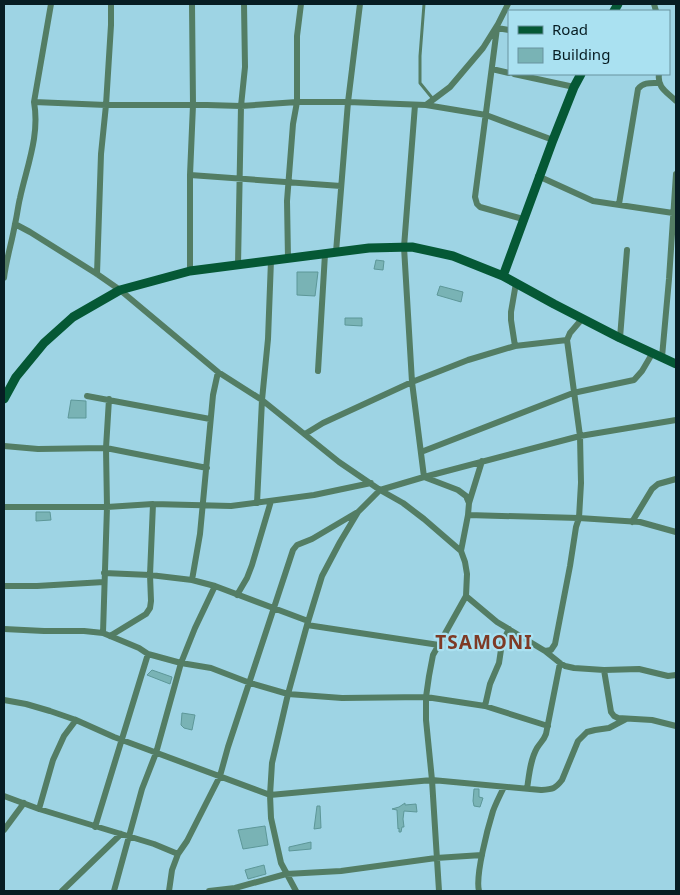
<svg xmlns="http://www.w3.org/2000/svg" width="680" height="895" viewBox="0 0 680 895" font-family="'Noto Sans',sans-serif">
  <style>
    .building { fill: #79b3b5; stroke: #5d9798 }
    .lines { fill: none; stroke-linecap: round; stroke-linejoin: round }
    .service { stroke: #537d64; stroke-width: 3 }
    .minor { stroke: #537d64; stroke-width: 6 }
    .secondary { stroke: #055835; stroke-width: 9 }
    .labels { text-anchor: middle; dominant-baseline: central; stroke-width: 4.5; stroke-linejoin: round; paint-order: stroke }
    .district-label { font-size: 19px; font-weight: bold; letter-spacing: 1px; fill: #7e3a25; stroke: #aae1f1 }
  </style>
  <rect width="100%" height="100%" fill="#9ed4e4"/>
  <!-- building -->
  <path class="building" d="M376 260 384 261 383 270 374 269Z
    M297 272H318L315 296 297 295Z
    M440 286 463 292 461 302 437 295Z
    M345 318H362V326L345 325Z
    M71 400 86 401V418H68Z
    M36 512H50L51 520 36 521Z
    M152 670 172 677 170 684 147 675Z
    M182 713 195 715 192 730 184 728 181 725Z
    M474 789H479V797L483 798 480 807 474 806 473 801Z
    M405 803V805L416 804 417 812 404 811 403 819 404 827H402L401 832H399V828L398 829 397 810 392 809 399 807Z
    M317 806H320L321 828 314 829Z
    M265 826 268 845 243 849 238 830Z
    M311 842V849L289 851V847Z
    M264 865 266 874 248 879 245 870Z"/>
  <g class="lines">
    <!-- service -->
    <path class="service" d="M424 4 420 56V83L433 99"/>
    <!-- minor -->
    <path class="minor" d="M654 4 656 11
      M497 28 475 197 477 204 480 207 523 219
      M497 28 509 30
      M492 69 509 73
      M514 74 574 87
      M659 74C657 88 667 92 676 101
      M34 102 106 105H207L241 106 297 102V36L301 4
      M415 105 404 247 412 382 424 477 458 490 466 496 469 503
      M426 105 486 115 553 140
      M190 175 341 186
      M538 176 593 201 673 213
      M619 204 638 89C643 82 651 83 658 83
      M15 224 30 232 97 274 120 290 218 372 262 400 339 462 380 490 403 503 424 519 461 551 465 562 467 574 466 596 433 655 429 676 426 697V720L432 780 439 891
      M336 252 348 102 360 4
      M288 258 287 201 293 124 297 102H348L426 105 450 87 483 48 498 24 508 4
      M238 265 241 106 245 67 244 4
      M190 271V175L193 105 192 4
      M97 274 101 154 106 105 111 25V4
      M4 278C6 260 12 242 15 224 17 216 18 206 20 198 27 166 40 135 34 102L51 4
      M620 338 627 250
      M515 346 511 320V312L516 283
      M662 357 669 279 676 174
      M318 371 325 254
      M87 396 210 419
      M305 434 323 423 412 382 468 360 515 346 567 340 570 333 582 319
      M4 446 38 449 106 448 207 468
      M421 452 573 393 634 380 642 371 652 354
      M257 503 262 400 268 339 271 260
      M4 507H107L153 504 231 506 314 495 371 483
      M468 515 579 518 640 522 676 532
      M632 522 652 489 658 484 676 479
      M461 551 468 515 469 503 482 461
      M104 573 150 575 192 580 215 586 308 621
      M192 580 200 534 213 395 218 372
      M4 586H37L104 582
      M237 595 247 578 252 565 271 501
      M466 596 497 622 545 651 551 650 555 644 570 566 576 527 579 518 581 483 580 436 567 340
      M307 625 439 645
      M4 629 44 631H84L103 633 139 648 148 654 181 663 211 668 250 683 288 694 342 698 426 697 485 706 548 726
      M103 633 107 507 106 448 109 399
      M110 636 146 614 150 608 151 601 150 575 153 504
      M545 651 560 663 565 666 574 668 604 670 639 669 668 676 676 675
      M604 670 611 712 614 716 618 718 652 720 676 726
      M4 700 26 704 50 711 76 720 114 737 270 795 432 780 541 790C553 789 555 789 562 780L578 741 587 732 595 730 609 728 626 719
      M485 706 490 684 499 663 502 643 509 629
      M527 789C529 776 530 760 537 748 540 743 544 740 546 734L560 663
      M4 796 39 809 154 844 178 854
      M39 809 53 760 64 736 76 720
      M95 827 148 654
      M4 830 24 803
      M62 891 121 834
      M114 891 142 789 156 753 181 663 195 628 215 586
      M169 891 172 870 178 854 187 841 220 776 228 747 293 550 297 545 312 539 356 513
      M209 891 235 888 286 874 341 871 436 858 482 855
      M296 891 281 863 271 818 270 795 272 763 288 694 307 625 322 576 340 542 358 512 380 490 424 477 580 436 676 420
      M479 891C475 876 488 827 493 811 496 803 500 795 504 787"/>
    <!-- secondary -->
    <path class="secondary" d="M614 11 618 4
      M503 276 553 140 574 87 581 74
      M4 399 16 377 44 343 73 317 120 290 190 271 369 248 412 247 453 256 503 276 554 304 620 338 676 364"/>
  </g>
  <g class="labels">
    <!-- district labels -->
    <g class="district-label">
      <text x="484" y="642">TSAMONI</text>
    </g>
  </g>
  <!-- border -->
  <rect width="680" height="895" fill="none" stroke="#071d23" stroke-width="10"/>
  <!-- legend -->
  <rect x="508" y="10" width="162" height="65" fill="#aae1f1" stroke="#69939f"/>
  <rect x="518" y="26" width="25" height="8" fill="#055835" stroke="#69939f"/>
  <text x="552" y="35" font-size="15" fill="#071d23">Road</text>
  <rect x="518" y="48" width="25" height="15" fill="#79b3b5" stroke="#69939f"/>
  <text x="552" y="60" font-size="15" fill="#071d23">Building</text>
</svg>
